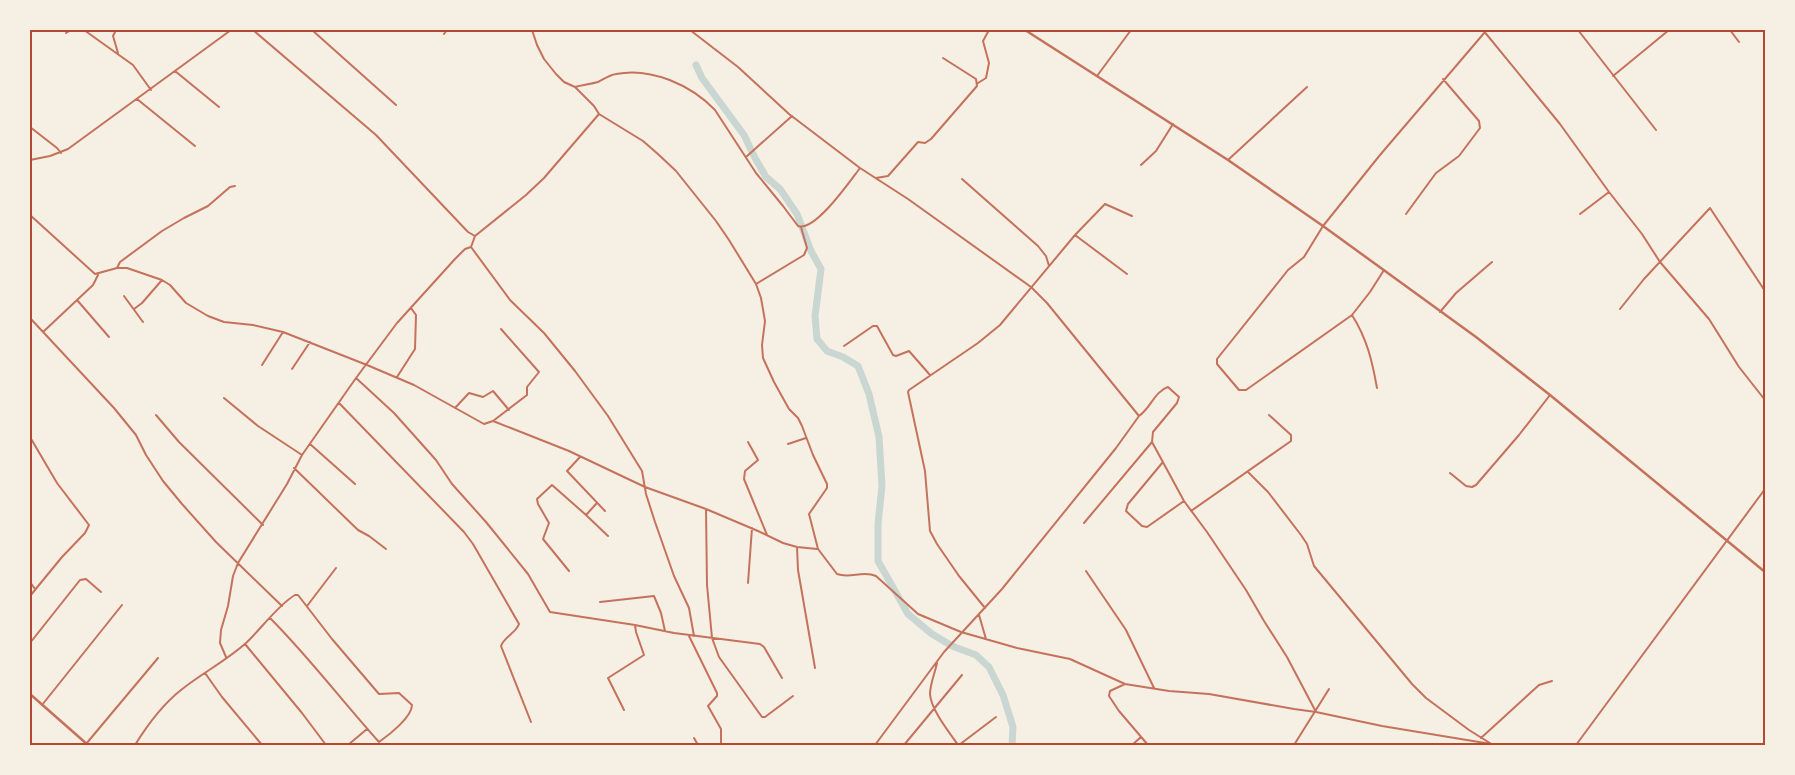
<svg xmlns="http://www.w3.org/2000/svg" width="1795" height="775" viewBox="0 0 1795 775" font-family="'Source Serif 4',serif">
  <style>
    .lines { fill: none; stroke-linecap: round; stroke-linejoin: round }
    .river { stroke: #c9d6d2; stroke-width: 7 }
    .minor { stroke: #c5725c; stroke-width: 2 }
    .tertiary { stroke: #c5725c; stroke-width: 2.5 }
    .neatline { fill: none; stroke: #b5482f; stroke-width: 2 }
  </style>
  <rect width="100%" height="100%" fill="#f6efe4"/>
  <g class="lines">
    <!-- river -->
    <path class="river" d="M696 65 702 78 744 135 755 158 766 177 780 189 797 214 811 251 821 269 815 316 817 339 827 351 843 357 858 366 869 394 879 437 882 486 878 524V561L908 614 932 634 952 646 976 655 989 667 1003 695 1013 727 1012 745"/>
    <!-- minor -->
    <path class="minor" d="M84 30 133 65 151 90
      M116 30 113 36 118 53
      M253 30 376 135 468 232 475 236 471 247 510 300 544 333 575 371 608 416 642 471 646 494 655 522 674 576 689 608 694 636
      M312 30 396 105
      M532 30 537 45 544 59 556 74 564 82 575 87 594 106 599 114 643 141 659 155 676 171 716 221 729 240 756 284 761 298 765 321 762 345 763 358 774 382 789 409 798 418 802 426 813 455 827 484V488L809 514 818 549 837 574C850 579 863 570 876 576L918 614 961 632 1017 648 1070 659 1125 684 1169 691 1209 694 1294 709 1316 712 1382 726 1491 744
      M690 30 738 67 789 114 860 168 908 199 1031 287 1047 303 1139 416C1150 409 1155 391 1168 387L1179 397 1177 403 1153 432 1152 442 1084 523
      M1483 30 1560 124 1609 192 1642 234 1660 262 1709 319 1739 367 1765 400
      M1578 30 1656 130
      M1730 30 1739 42
      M66 33 71 30
      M444 34 447 30
      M175 71 219 107
      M1097 76 1131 30
      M1613 76 1669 30
      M978 83 986 78 989 63 983 41 989 30
      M575 87C582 85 591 84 598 82 604 79 609 75 616 74 651 67 691 85 715 110L756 173 783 206 798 226C815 232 850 181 860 168
      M137 99 195 146
      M30 127 57 148 61 153
      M746 157 792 116
      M30 160 50 156 68 149 231 30
      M1228 160 1307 87
      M1141 165 1156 151 1173 124
      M876 178 888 176 918 142 925 143 931 139 977 86 976 79 943 58
      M962 179 1038 246 1046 256 1049 266
      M1406 214 1436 173 1459 156 1480 128 1479 121 1443 79
      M1580 214 1609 192
      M30 215 95 274 117 268H127L162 280 170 285 186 303 208 316 224 322 253 325 283 332 367 365 414 385 484 424 493 421 569 451 645 487 706 509 758 531 783 543 797 547 817 549
      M1075 235 1127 274
      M475 236 526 195 544 178 599 114
      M117 268 120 262 162 231 184 218 208 206 230 187 235 186
      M1384 270 1370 292 1352 315 1246 390H1239L1217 364V359L1288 270 1304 257 1323 226 1380 155 1485 32
      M756 284 804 255 807 248 801 227
      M124 296 143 322
      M77 300 109 337
      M134 309 142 303 162 280
      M1620 309 1644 279 1710 208 1765 291
      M1440 312 1456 293 1492 262
      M1352 315C1367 339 1372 360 1377 388
      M30 318 114 408 136 435 146 455 163 481 182 504 216 542 282 606
      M43 332 93 285 98 275
      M844 346 873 326H877L893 355 896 356 909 351 930 375
      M262 365 283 332
      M292 369 310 342
      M397 377 415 349 416 315 411 308
      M356 378 394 413 436 460 452 484 486 522 528 574 550 612 635 625 674 633 760 644 764 647 782 678
      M224 398 258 426 302 455
      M339 403 464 532 473 544 519 624C516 633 504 637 501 646L531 722
      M455 408 469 393 483 397 493 391 509 410
      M156 415 179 442 263 525
      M493 421 527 395V387L539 372 501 329
      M30 437 57 483 89 525 85 533 62 557 30 596
      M748 442 758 460 745 471 744 479 767 535
      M1152 442 1184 501 1207 532 1246 590 1264 621 1287 657 1316 712
      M310 444 355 484
      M788 444 806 438
      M580 457 567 471 605 511
      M1163 462 1128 504 1126 511 1142 526 1147 527 1184 501
      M294 468 358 530 369 536 386 549
      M1248 472 1268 492 1301 535 1307 544 1314 566 1412 684 1426 698 1469 730 1493 745
      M1450 473 1466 486 1472 487 1476 485 1519 435 1550 395
      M706 509 707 585 712 638 719 657 762 717H765L793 696
      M1191 511 1291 441V435L1269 415
      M586 515 608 536
      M797 547 798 570 815 668
      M569 571 543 539 549 523 538 504 537 499 552 485 586 515 596 504
      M1086 571 1126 630 1154 688
      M30 582 35 589
      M748 583 752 528
      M600 602 654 596 661 613 665 631
      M307 606 336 568
      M985 608 959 576 937 544 930 531 925 471 908 392 909 390 978 343 1000 325 1075 235 1105 204 1132 216
      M979 615 986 639
      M689 636 717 693V696L708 706 721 729V745
      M30 643 80 580 86 579 101 592
      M245 644 302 713 326 745
      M226 657 220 643 221 630 228 606 233 576 238 563 287 484 302 455 356 378 397 323 455 259 465 249 471 247
      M937 663C935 673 930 684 930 694 931 710 949 732 958 745
      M205 673 222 697 262 745
      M1125 684 1110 691 1109 696 1119 711 1148 745
      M42 705 122 605
      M624 710 608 678 644 655 636 632 635 625
      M694 738 698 745
      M1481 738 1539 685 1552 681
      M86 744 158 658
      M135 745C148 724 162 705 181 690 202 673 226 661 246 643 261 629 278 605 295 595H298L332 639 379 694 399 693 412 705C412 717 389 735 379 742 342 701 309 657 270 618
      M348 745 367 729
      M875 745 944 652 1002 589 1116 448 1139 416
      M904 745 962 675
      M959 745 996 717
      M1132 745 1141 737
      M1294 745 1329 689
      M1576 745 1765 489"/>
    <!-- tertiary -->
    <path class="tertiary" d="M1025 30 1228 160 1323 226 1476 337 1550 395 1765 572
      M30 694 88 745"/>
  </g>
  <!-- border -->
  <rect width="1795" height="775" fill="none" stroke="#f6efe4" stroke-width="62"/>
  <rect x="31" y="31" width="1733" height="713" class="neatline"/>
</svg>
